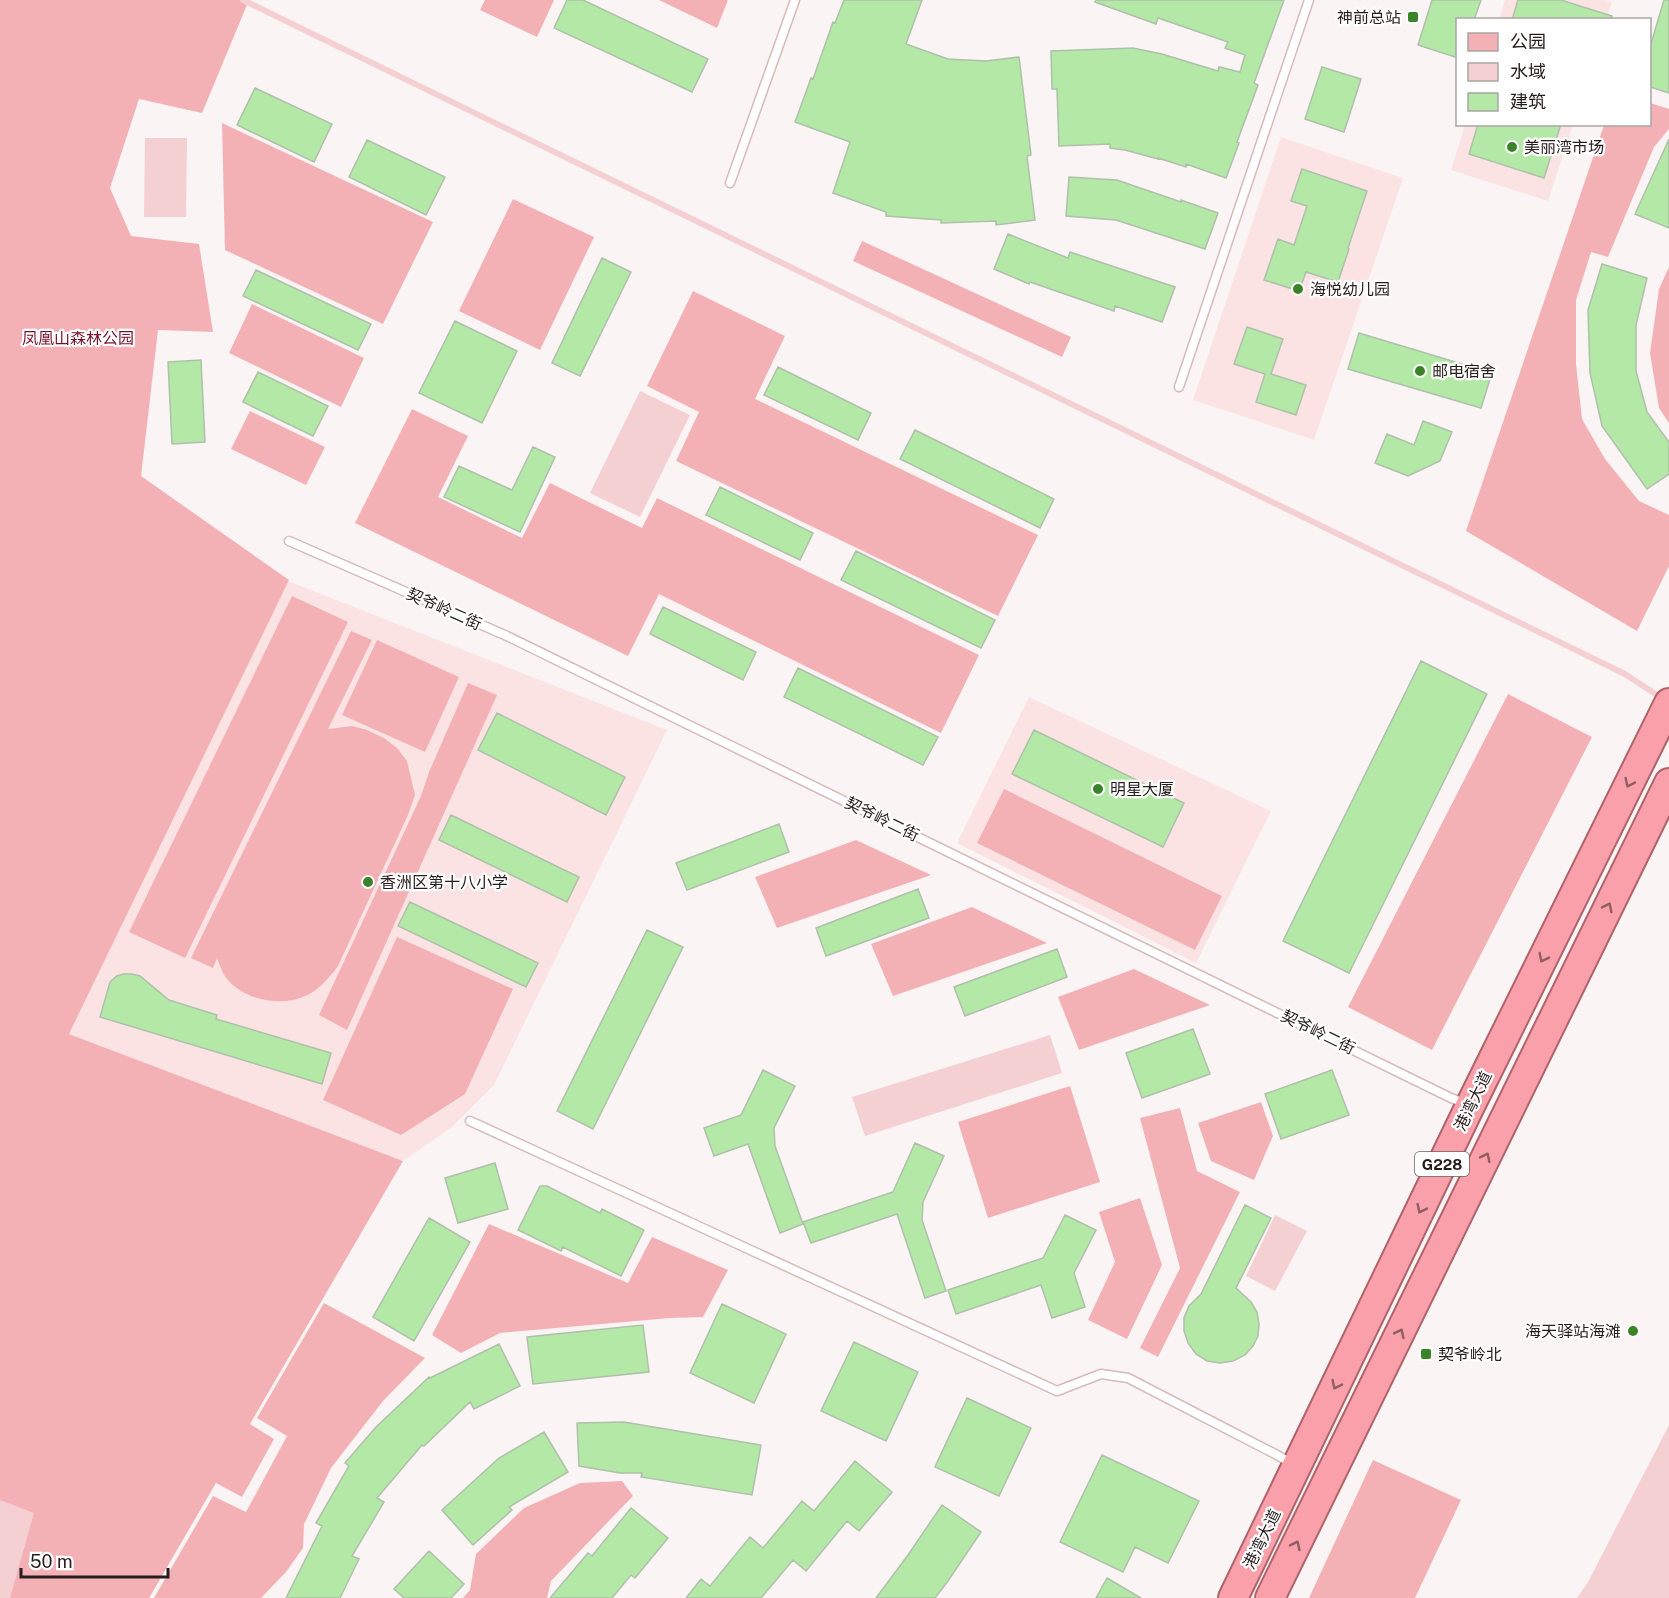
<svg xmlns="http://www.w3.org/2000/svg" width="1669" height="1598" viewBox="0 0 1669 1598" font-family="'Public Sans','Noto Sans SC',sans-serif">
  <style>
    .built { fill: #fbe3e4 }
    .green { fill: #f3b1b6 }
    .water { fill: #f5d0d2 }
    .lines { fill: none; stroke-linecap: round; stroke-linejoin: round }
    .stream { stroke: #f5d0d2; stroke-width: 6 }
    .building { fill: #b3e8a6; stroke: #afc0ab; stroke-width: 1.5 }
    .service-casing { stroke: #d8babb; stroke-width: 11 }
    .trunk-casing { stroke: #af636b; stroke-width: 32 }
    .service { stroke: #fff; stroke-width: 8 }
    .trunk { stroke: #faa0aa; stroke-width: 28 }
    .oneway { stroke: #915e64 }
    .poi-dot { fill: #3b8329; stroke: #fff; stroke-width: 2 }
    .labels { text-anchor: middle; dominant-baseline: central; stroke-width: 4.5; stroke-linejoin: round; paint-order: stroke }
    .shield { fill: #fff; stroke: #686161; stroke-width: 1.5 }
    .shield-label { font-size: 15px; font-weight: bold; fill: #281d1d }
    .poi-label { font-size: 16px; fill: #281d1d; stroke: #fff; text-anchor: start }
    .park-label { font-size: 16px; fill: #77112a; stroke: #fff }
    .street-label { font-size: 16px; fill: #281d1d; stroke: #fff }
  </style>
  <rect width="100%" height="100%" fill="#fbf4f4"/>
  <!-- built -->
  <path class="built" d="M1505 0H1605L1612 2 1606 19 1499 20Z
    M1465 125H1573L1548 201 1451 170Z
    M1281 137 1403 178 1314 440 1193 400Z
    M288 581 667 730 494 1085 452 1127 403 1161 69 1034Z
    M1029 697 1271 811 1196 963 957 843Z"/>
  <!-- green -->
  <path class="green" d="M0 0H249L202 113 139 99 110 188 131 236 199 244 213 332 158 330 141 476 289 580 69 1034 403 1161 250 1424 274 1439 242 1497 216 1483 149 1598H0Z
    M485 0H554L537 37 480 10Z
    M659 0H728L717 28Z
    M1650 103 1669 109V129L1654 147 1608 257 1591 252 1576 300V364L1582 419 1605 459 1639 501 1669 515V566L1637 631 1466 531 1604 125 1650 124Z
    M222 123 433 222 383 324 225 250Z
    M513 199 594 237 540 350 459 311Z
    M862 241 1071 337 1062 357 853 261Z
    M1669 267V423L1659 408 1650 353 1659 289Z
    M693 291 785 336 755 399 1038 535 998 616 676 461 699 412 647 386Z
    M252 304 364 358 341 407 229 353Z
    M412 409 468 436 438 497 522 538 550 483 642 528 657 498 979 655 941 733 659 594 628 656 355 523Z
    M250 411 325 447 306 485 231 449Z
    M292 596 348 622 185 958 129 932Z
    M351 631 372 640 328 729 352 726 367 730 384 738 397 748 407 761 415 795 408 815 338 966C328 979 317 993 300 998 277 1006 243 999 227 979 222 973 220 965 217 958L213 968 191 958Z
    M377 640 459 677 425 752 342 715Z
    M468 683 497 695 347 1030 319 1015 421 796 429 772Z
    M1508 694 1592 737 1432 1050 1348 1007Z
    M1004 789 1222 896 1195 950 977 843Z
    M856 840 931 875 777 928 755 877Z
    M972 907 1047 943 893 996 871 944Z
    M397 937 513 989 465 1094 401 1135 323 1100Z
    M1134 969 1210 1005 1079 1050 1058 997Z
    M1070 1086 1100 1182 988 1218 958 1122Z
    M1261 1102 1273 1136 1254 1180 1211 1161 1198 1123Z
    M1180 1108 1197 1171 1240 1192 1158 1357 1140 1348 1180 1268 1140 1118Z
    M1140 1198 1162 1265 1127 1339 1088 1320 1115 1262 1099 1212Z
    M489 1224 628 1283 652 1237 728 1270 703 1317 670 1318 500 1333 461 1353 432 1335Z
    M324 1303 425 1358 383 1401 331 1468 304 1524 303 1548 286 1572 261 1598H154L213 1496 246 1512 287 1436 257 1418Z
    M1373 1460 1461 1500 1415 1598H1309Z
    M622 1481 633 1496 551 1581 547 1598H463L470 1590 476 1554 524 1508 580 1483Z"/>
  <!-- water -->
  <path class="water" d="M145 138H187L186 217H144Z
    M640 391 690 415 640 517 590 493Z
    M1050 1035 1062 1073 865 1136 852 1097Z
    M1275 1215 1307 1231 1275 1291 1246 1276Z
    M1669 1425V1598H1577L1588 1582Z
    M0 1500 34 1513 10 1598H0Z"/>
  <g class="lines">
    <!-- stream -->
    <path class="stream" d="M243 0 1625 674 1663 699"/>
  </g>
  <!-- building -->
  <path class="building" d="M567 0H583L708 59 692 92 554 28Z
    M844 0H922L906 44 948 59 986 61 1019 57 1031 155 1027 156 1035 220 996 225V221L941 223V220L886 216V212L833 193 850 142 795 122 811 78 813 79 833 22 835 23Z
    M1096 0H1284L1254 83 1258 85 1237 142 1239 143 1226 178 1186 164V167L1158 158V159L1125 150 1110 148V144L1059 146 1057 89H1052L1051 51 1133 48 1162 54 1218 71 1219 67 1240 72 1245 55 1225 48 1228 42 1158 18 1156 24 1095 2Z
    M1432 0H1481L1474 20H1458V58L1418 45Z
    M1518 0H1561L1612 16 1611 20H1512Z
    M1664 0H1669V93L1650 87V47Z
    M1322 67 1361 79 1344 132 1305 119Z
    M255 88 332 124 314 162 237 125Z
    M1478 124H1561L1544 178 1469 154Z
    M1669 139V228L1635 214Z
    M367 140 445 177 426 215 349 177Z
    M1302 169 1367 191 1348 248 1349 249 1338 282 1306 272 1299 291 1264 280 1278 239 1294 245 1307 206 1291 201Z
    M1069 177 1117 180 1181 202V200L1218 213 1205 249 1116 220 1066 216Z
    M1008 234 1068 258 1070 252 1175 287 1162 322 1115 306 1114 311 1030 282 1029 284 994 269Z
    M602 258 631 272 580 376 552 363Z
    M1602 264 1647 278 1636 325V371L1647 412 1669 442V474L1647 489 1602 426 1590 373 1588 310Z
    M256 270 371 324 358 350 243 296Z
    M455 321 517 351 482 423 419 393Z
    M1247 327 1283 339 1271 374 1306 385 1296 415 1256 402 1265 374 1234 364Z
    M1359 333 1492 373 1481 408 1348 369Z
    M201 360 205 442 172 444 168 362Z
    M778 367 871 413 858 440 764 395Z
    M258 372 328 406 313 436 243 402Z
    M1423 421 1452 432 1440 461 1408 476 1375 463 1387 434 1414 445Z
    M915 430 1054 499 1040 528 900 459Z
    M533 447 555 457 520 532 444 497 459 466 512 490Z
    M720 487 813 533 800 560 706 515Z
    M856 551 995 620 981 648 841 580Z
    M663 607 756 652 743 680 650 634Z
    M1421 661 1487 694 1349 973 1283 941Z
    M798 668 938 737 923 765 784 697Z
    M497 713 625 777 606 815 478 750Z
    M1034 730 1184 803 1163 847 1012 774Z
    M451 815 579 877 567 902 439 840Z
    M779 824 789 852 687 890 676 863Z
    M918 889 929 918 826 956 816 928Z
    M410 902 538 963 526 987 398 926Z
    M647 930 683 947 593 1129 557 1111Z
    M1057 949 1067 977 965 1016 954 987Z
    M123 974H132L140 976 169 1000 217 1015 216 1019 331 1053 322 1084 100 1017 110 982 117 976Z
    M1193 1029 1210 1074 1142 1098 1126 1053Z
    M763 1070 795 1086 774 1128 775 1146 803 1224 780 1233 748 1144 714 1156 704 1128 741 1115Z
    M1332 1070 1349 1115 1281 1139 1265 1094Z
    M915 1143 944 1156 923 1202 922 1220 946 1291 925 1298 897 1214 811 1243 803 1222 893 1192Z
    M495 1163 508 1209 458 1223 445 1178Z
    M540 1186H547L600 1213 602 1209 644 1230 621 1276 563 1247 561 1251 518 1230Z
    M1245 1205 1271 1218 1236 1288 1251 1302 1257 1312 1259 1324 1258 1336 1253 1346 1245 1355 1233 1361 1220 1363 1207 1361 1196 1354 1188 1343 1184 1331V1318L1189 1306 1201 1294Z
    M1065 1215 1096 1230 1074 1273 1085 1307 1052 1318 1041 1285 956 1314 948 1290 1043 1258Z
    M429 1218 470 1242 414 1341 373 1317Z
    M722 1304 786 1334 754 1403 690 1373Z
    M643 1325 649 1372 533 1384 527 1337Z
    M854 1342 918 1372 886 1441 821 1411Z
    M499 1344 520 1386 474 1409 470 1402 424 1446 422 1445 377 1498 384 1502 352 1556 359 1559 340 1598H286L322 1526 316 1523 349 1466 345 1463 376 1427 429 1377 430 1378Z
    M967 1398 1031 1428 999 1496 935 1467Z
    M624 1422 761 1445 752 1495 641 1477 642 1473H620L579 1466 577 1423Z
    M544 1432 568 1472 509 1507 512 1510 473 1545 442 1510 499 1458Z
    M1102 1455 1199 1501 1168 1563 1135 1547 1123 1572 1060 1542Z
    M855 1461 892 1492 859 1531 847 1521 806 1571 793 1560 761 1598H686L701 1579 710 1586 750 1537 763 1548 802 1501 814 1511Z
    M942 1505 981 1532 948 1581 935 1598H876L908 1555Z
    M631 1508 668 1538 635 1578 631 1575 612 1598H550L588 1553 592 1556Z
    M429 1551 464 1584 451 1598H404L394 1589Z
    M1107 1578 1141 1598H1096Z"/>
  <g class="lines">
    <defs>
      <path id="service" d="M730 183 795 0
        M1179 387 1309 0
        M289 541 507 636 1451 1098 1467 1104
        M470 1121 1057 1391 1101 1374 1128 1378 1279 1456 1294 1465"/>
      <path id="trunk" d="M1233 1598 1470 1106 1669 703
        M1270 1598 1669 783"/>
    </defs>
    <!-- service casing -->
    <use href="#service" class="service-casing"/>
    <!-- trunk casing -->
    <use href="#trunk" class="trunk-casing"/>
    <!-- service -->
    <use href="#service" class="service"/>
    <!-- trunk -->
    <use href="#trunk" class="trunk"/>
  </g>
  <!-- one-way arrows -->
  <defs><path id="oneway-chevron" d="M-2-3.5L2.5 0L-2 3.5" fill="none" stroke-width="1.6" stroke-linecap="round" stroke-linejoin="round" transform="scale(1.5)"/></defs>
  <g class="oneway">
    <use href="#oneway-chevron" transform="translate(1629 783) rotate(116)"/>
    <use href="#oneway-chevron" transform="translate(1608 907) rotate(-64)"/>
    <use href="#oneway-chevron" transform="translate(1543 958) rotate(116)"/>
    <use href="#oneway-chevron" transform="translate(1486 1157) rotate(-64)"/>
    <use href="#oneway-chevron" transform="translate(1421 1209) rotate(116)"/>
    <use href="#oneway-chevron" transform="translate(1400 1333) rotate(-64)"/>
    <use href="#oneway-chevron" transform="translate(1336 1385) rotate(116)"/>
    <use href="#oneway-chevron" transform="translate(1296 1545) rotate(-64)"/>
  </g>
  <!-- markers -->
  <g class="poi-dot">
    <rect x="1407" y="11" width="12" height="12" rx="3"/>
    <circle cx="1512" cy="147" r="6"/>
    <circle cx="1298" cy="289" r="6"/>
    <circle cx="1420" cy="371" r="6"/>
    <circle cx="1098" cy="789" r="6"/>
    <circle cx="368" cy="882" r="6"/>
    <circle cx="1633" cy="1331" r="6"/>
    <rect x="1420" y="1348" width="12" height="12" rx="3"/>
  </g>
  <g class="labels">
    <!-- shield labels -->
    <rect class="shield" x="1415" y="1152" width="54" height="24" rx="4.5"/>
    <g class="shield-label">
      <text x="1442" y="1164">G228</text>
    </g>
    <!-- poi labels -->
    <g class="poi-label">
      <text x="1401" y="17" text-anchor="end">神前总站</text>
      <text x="1524" y="147">美丽湾市场</text>
      <text x="1310" y="289">海悦幼儿园</text>
      <text x="1432" y="371">邮电宿舍</text>
      <text x="1110" y="789">明星大厦</text>
      <text x="380" y="882">香洲区第十八小学</text>
      <text x="1621" y="1331" text-anchor="end">海天驿站海滩</text>
      <text x="1438" y="1354">契爷岭北</text>
    </g>
    <!-- park labels -->
    <g class="park-label">
      <text x="78" y="338">凤凰山森林公园</text>
    </g>
    <!-- street labels -->
    <g class="street-label">
      <text transform="translate(444 609) rotate(24)">契爷岭二街</text>
      <text transform="translate(882 819) rotate(26)">契爷岭二街</text>
      <text transform="translate(1318 1032) rotate(26)">契爷岭二街</text>
      <text transform="translate(1473 1101) rotate(-64)">港湾大道</text>
      <text transform="translate(1262 1539) rotate(-64)">港湾大道</text>
    </g>
  </g>
  <!-- legend -->
  <rect x="1456" y="18" width="195" height="108" fill="#ffffff" stroke="#a9a5a5" stroke-width="1.5"/>
  <rect x="1468" y="33" width="30" height="18" fill="#f3b1b6" stroke="#a9a5a5" stroke-width="1.5"/>
  <text x="1510" y="48" font-size="18" fill="#281d1d">公园</text>
  <rect x="1468" y="63" width="30" height="18" fill="#f5d0d2" stroke="#a9a5a5" stroke-width="1.5"/>
  <text x="1510" y="78" font-size="18" fill="#281d1d">水域</text>
  <rect x="1468" y="93" width="30" height="18" fill="#b3e8a6" stroke="#a9a5a5" stroke-width="1.5"/>
  <text x="1510" y="108" font-size="18" fill="#281d1d">建筑</text>
  <!-- scale -->
  <path d="M21 1568v9h147v-9" fill="none" stroke="#281d1d" stroke-width="3"/>
  <text x="30" y="1568" font-size="18" fill="#281d1d" stroke="#ffffff" stroke-width="4.5" paint-order="stroke">50 m</text>
</svg>
